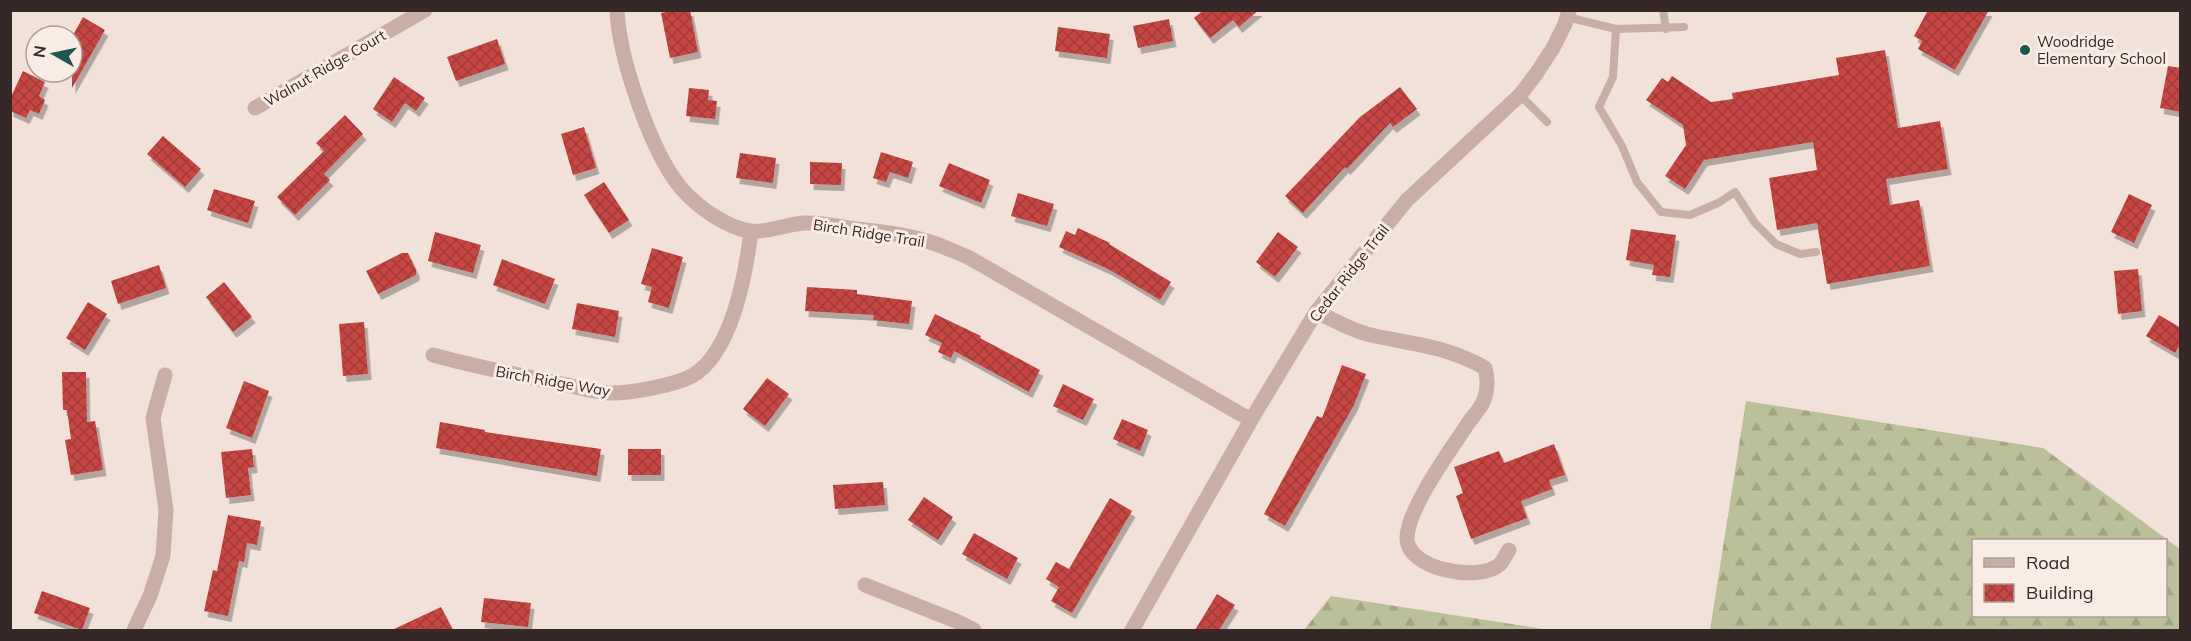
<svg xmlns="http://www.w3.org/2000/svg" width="2191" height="641" viewBox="0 0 2191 641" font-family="Mulish,sans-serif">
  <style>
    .forest { fill: url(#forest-firs); fill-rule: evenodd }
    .building { fill: url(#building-cross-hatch); filter: url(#shadow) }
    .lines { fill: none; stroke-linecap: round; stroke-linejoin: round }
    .lane { stroke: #c9aea5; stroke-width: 8 }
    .street { stroke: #c9aea5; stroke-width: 15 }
    .poi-dot { fill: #1c564e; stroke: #f9ece5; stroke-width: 2 }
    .labels { text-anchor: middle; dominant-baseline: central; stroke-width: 6; stroke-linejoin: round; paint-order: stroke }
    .poi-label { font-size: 15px; fill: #352827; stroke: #f9ece5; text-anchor: start }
    .street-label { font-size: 15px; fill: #352827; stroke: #f9ece5 }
  </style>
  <defs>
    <pattern id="forest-firs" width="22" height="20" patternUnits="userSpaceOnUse" patternTransform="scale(1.5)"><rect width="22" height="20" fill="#bbc099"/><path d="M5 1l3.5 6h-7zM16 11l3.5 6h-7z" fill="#a1a584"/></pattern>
    <pattern id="building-cross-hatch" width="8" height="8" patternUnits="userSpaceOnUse" patternTransform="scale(1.5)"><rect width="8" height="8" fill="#c64743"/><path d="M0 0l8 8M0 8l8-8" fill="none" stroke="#a23b38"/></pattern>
    <filter id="shadow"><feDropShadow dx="3.5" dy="6" stdDeviation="0" flood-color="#0004"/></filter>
  </defs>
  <rect width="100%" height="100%" fill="#f1e1d9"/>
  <!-- forest -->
  <path class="forest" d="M1746 401 2043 448 2180 549V630H1710ZM1974 540H2166V616H1974Z
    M1331 596 1550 630H1304Z"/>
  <!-- building -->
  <path class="building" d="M675 10H690L698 52 670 58 661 13Z
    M1204 10H1259L1239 27 1233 20 1210 38 1194 18Z
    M1928 10H1989L1955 70 1918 49 1922 41 1914 36Z
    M83 17 105 30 72 88V37Z
    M1169 19 1173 41 1138 48 1133 26Z
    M1058 27 1110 34 1107 58 1055 51Z
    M497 39 505 64 456 81 447 57Z
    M1885 50 1898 128 1940 121 1948 169 1886 179 1890 205 1919 200 1930 266 1827 284 1817 223 1777 230 1769 178 1817 170 1813 142 1704 160 1685 189 1665 176 1686 145 1683 125 1646 100 1662 78 1668 82 1672 76 1711 102 1733 99 1732 93 1839 75 1836 58Z
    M2168 66 2181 68V112L2160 108Z
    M23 71 45 82 39 96 45 100 39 114 30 110 26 118 10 111V99Z
    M394 77 425 98 416 111 405 103 392 122 373 109Z
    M1400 87 1417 109 1393 127 1390 123 1347 169 1345 167 1303 213 1285 196 1360 117Z
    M689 88 709 90 708 100 717 101 715 119 686 116Z
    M345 115 363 134 324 174 330 180 295 215 277 197 324 151 316 143Z
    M584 127 596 168 573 175 561 134Z
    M163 136 201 169 185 187 147 154Z
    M881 152 913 162 908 178 890 172 886 182 873 178Z
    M740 153 776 158 773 183 736 178Z
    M810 162 842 163 841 185 810 184Z
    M949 163 990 180 981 203 939 186Z
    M604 182 629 220 609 233 584 195Z
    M214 189 255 201 248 223 207 210Z
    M1018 193 1054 204 1047 226 1011 216Z
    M2129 194 2152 205 2134 243 2111 232Z
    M1078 228 1110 243 1109 244 1171 282 1160 300 1110 270 1059 247 1066 231 1075 235Z
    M1631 229 1676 235 1670 277 1652 275 1654 265 1626 260Z
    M435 232 481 245 473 273 428 261Z
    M1278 232 1298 247 1275 277 1256 262Z
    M652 248 683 257 669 308 648 302 652 287 641 284Z
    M402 253H408L416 270V275L378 294 366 271Z
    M502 259 555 279 545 304 493 285Z
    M159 265 166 288 118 304 111 281Z
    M2138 269 2142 311 2118 314 2114 271Z
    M224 282 252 317 233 332 206 297Z
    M807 287 857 290V294L912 301 909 324 873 320 874 315 805 311Z
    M88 302 107 314 85 350 66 338Z
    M577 303 619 311 615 337 572 329Z
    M935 314 981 336 980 338 1040 370 1029 392 954 351 951 358 938 352 942 343 925 335Z
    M2159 315 2181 328V343L2175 353 2146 336Z
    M364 322 368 374 343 376 339 324Z
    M1342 365 1366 374 1354 405 1285 526 1264 514 1317 416 1322 418Z
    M62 372H86L87 422 95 421 103 470 71 475 65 440 71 439 67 410H63Z
    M767 378 789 394 765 426 743 409Z
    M244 381 269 391 252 438 226 428Z
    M1063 384 1094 399 1083 420 1053 406Z
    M1122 419 1148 430 1140 451 1113 439Z
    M440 422 485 430V432L601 449 597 476 436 448Z
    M1554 444 1565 475 1549 480 1552 489 1521 501 1527 518 1471 539 1456 496 1463 493 1454 467 1499 451 1504 463Z
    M252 449 254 467 248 468 251 495 226 498 221 452Z
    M628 449H661V475H628Z
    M883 482 885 505 835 509 833 485Z
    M924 497 953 517 938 540 908 520Z
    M1110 498 1132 511 1072 613 1051 601 1059 587 1046 579 1056 562 1069 569Z
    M228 515 261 521 257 545 247 543 244 562 239 561 228 616 204 611 213 570 217 571Z
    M974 533 1018 558 1007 579 962 554Z
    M42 591 90 608 82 630 34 613Z
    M1217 594 1235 605 1219 630H1195Z
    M484 598 531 603 528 627 481 622Z
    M441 607 453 630H392Z"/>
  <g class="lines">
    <!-- lane -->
    <path class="lane" d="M1663 10 1666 29
      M1567 17 1616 29 1684 27
      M1616 29 1613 77 1599 107 1622 146 1637 182 1661 212 1690 215 1718 203 1735 192 1755 223 1776 244 1800 254 1816 252
      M1520 95 1547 122"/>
    <!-- street -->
    <path class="street" d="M617 10C619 58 651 152 681 188 696 206 727 228 750 231 767 233 787 224 804 223 819 222 835 226 849 228 876 231 904 234 930 242 943 246 955 252 968 257L1251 420
      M255 108 425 10
      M1316 312C1333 319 1352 331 1371 335 1411 344 1450 347 1485 368 1488 379 1488 389 1484 400 1481 408 1474 415 1469 422 1452 448 1407 509 1407 538 1407 570 1479 582 1499 565 1503 562 1506 554 1509 550
      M433 355C476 367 519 375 562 384 578 387 596 393 612 393 632 393 675 385 692 376 732 353 746 273 751 231
      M865 585 956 621 974 630
      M134 630 150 596 163 556 166 510 153 418 165 375
      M1132 630 1251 420 1316 312 1407 200 1520 95 1536 74 1553 48 1565 24 1569 10"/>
  </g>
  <!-- markers -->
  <circle class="poi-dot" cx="2025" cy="50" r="6"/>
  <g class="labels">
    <!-- poi labels -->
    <g class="poi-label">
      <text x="2037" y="41">Woodridge<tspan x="2037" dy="17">Elementary School</tspan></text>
    </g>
    <!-- street labels -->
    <g class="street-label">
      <text transform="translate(325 68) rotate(-30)">Walnut Ridge Court</text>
      <text transform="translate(869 233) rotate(9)">Birch Ridge Trail</text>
      <text transform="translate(1349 273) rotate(-52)">Cedar Ridge Trail</text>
      <text transform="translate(553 381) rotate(10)">Birch Ridge Way</text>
    </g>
  </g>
  <!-- border -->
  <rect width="2191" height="641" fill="none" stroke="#352827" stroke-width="24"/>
  <!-- legend -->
  <rect x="1972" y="539" width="195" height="78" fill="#f9ece5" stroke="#ab9e99" stroke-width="1.5"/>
  <rect x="1984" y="558" width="30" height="9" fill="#c9aea5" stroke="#ab9e99" stroke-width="1.5"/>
  <text x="2026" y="569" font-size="18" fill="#352827">Road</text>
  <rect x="1984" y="584" width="30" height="18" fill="url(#building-cross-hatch)" stroke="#ab9e99" stroke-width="1.5"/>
  <text x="2026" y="599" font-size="18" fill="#352827">Building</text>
  <!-- north arrow -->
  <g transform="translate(54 54) rotate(279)"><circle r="28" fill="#f9ece5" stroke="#ab9e99" stroke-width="1.5"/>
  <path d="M0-4.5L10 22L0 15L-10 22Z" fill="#1c564e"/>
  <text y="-9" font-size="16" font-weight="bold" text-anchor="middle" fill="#352827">N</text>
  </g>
</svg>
